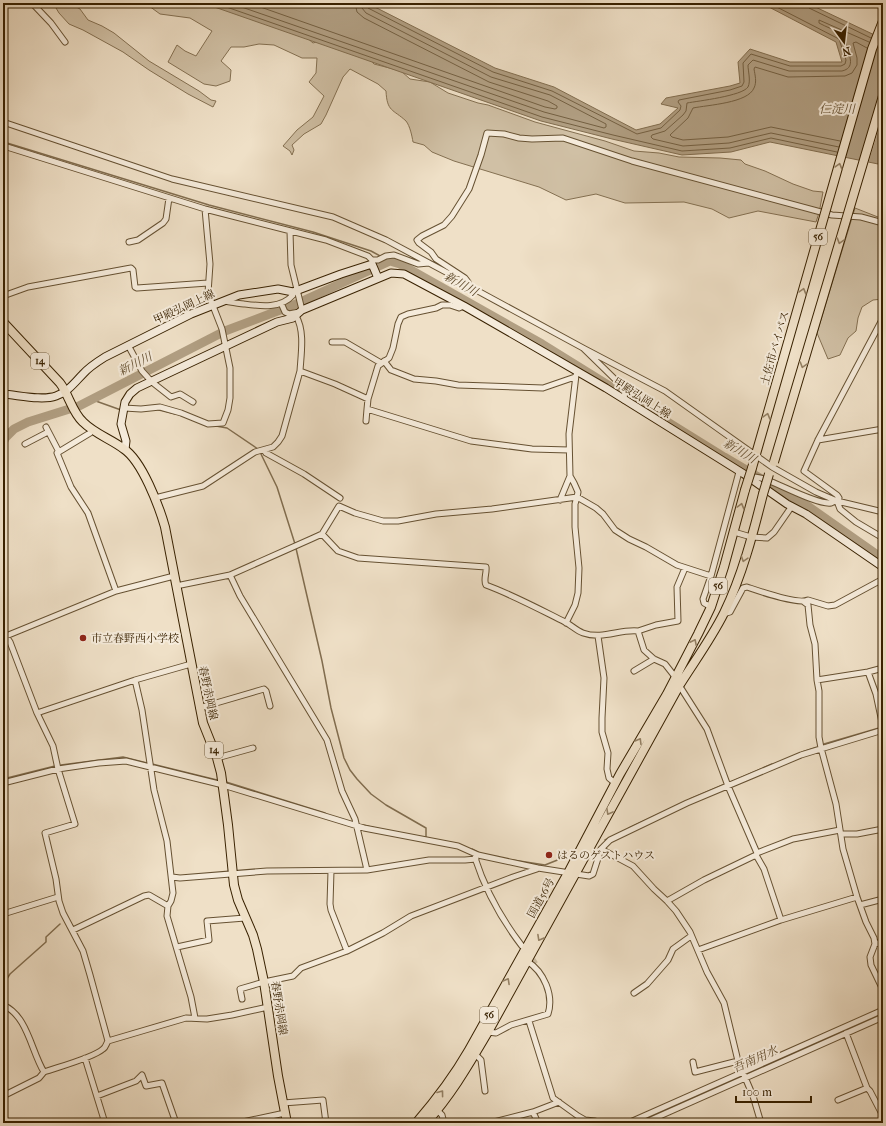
<svg xmlns="http://www.w3.org/2000/svg" width="886" height="1126" viewBox="0 0 886 1126" font-family="'IM FELL French Canon','Noto Serif JP',serif">
  <style>
    .green { fill: #d0c0a5; stroke: #847052 }
    .water { fill: #b19f83; stroke: #816d4f }
    .pier { fill: #efe0c7 }
    .lines { fill: none; stroke-linecap: round; stroke-linejoin: round }
    .shore { stroke: #746042; stroke-width: 1 }
    .stream { stroke: #816d4f; stroke-width: 1.5 }
    .canal { stroke: #b19f83; stroke-width: 5 }
    .river { stroke: #b19f83; stroke-width: 9 }
    .minor-tunnel { stroke: #caba9f; stroke-width: 5; stroke-dasharray: 5 2.5; stroke-linecap: butt }
    .minor-casing { stroke: #665132; stroke-width: 7 }
    .secondary-casing { stroke: #382100; stroke-width: 9 }
    .primary-casing { stroke: #382100; stroke-width: 10 }
    .trunk-casing { stroke: #382100; stroke-width: 10 }
    .minor { stroke: #f5ebdb; stroke-width: 5 }
    .secondary { stroke: #f5ebdb; stroke-width: 7 }
    .primary { stroke: #efe0c7; stroke-width: 8 }
    .trunk { stroke: #efe0c7; stroke-width: 8 }
    .trunk-bridge-casing { stroke: #382100; stroke-width: 10; stroke-linecap: butt }
    .trunk-bridge { stroke: #efe0c7; stroke-width: 8 }
    .oneway { stroke: #948064 }
    .poi-dot { fill: #8f2418; stroke: #f5ebdb; stroke-width: 1.5 }
    .labels { text-anchor: middle; dominant-baseline: central; stroke-width: 4; stroke-linejoin: round; paint-order: stroke }
    .shield { fill: #f5ebdb; stroke: #715e42; stroke-width: 1 }
    .shield-label { font-size: 10px; font-weight: bold; fill: #382100 }
    .street-label { font-size: 11px; fill: #382100; stroke: #f5ebdb }
    .poi-label { font-size: 11px; fill: #382100; stroke: #f5ebdb; text-anchor: start }
    .water-label { font-size: 12px; font-style: italic; fill: #624d2e; stroke: #f5ebdb }
  </style>
  <rect width="100%" height="100%" fill="#efe0c7"/>
  <filter id="stains"><feTurbulence type="fractalNoise" baseFrequency=".005" numOctaves="4"/><feColorMatrix values="0 0 0 0 .2 0 0 0 0 .09 0 0 0 0 .02 0 0 0 .5 -.17"/></filter>
  <radialGradient id="worn" r=".72"><stop offset=".6" stop-color="#630" stop-opacity="0"/><stop offset="1" stop-color="#630" stop-opacity=".3"/></radialGradient>
  <!-- green -->
  <path class="green" d="M53 3H69L80 9 88 20 102 26 114 33 149 61 199 91 211 100 216 101 213 107 188 94 149 70 123 52 83 30 69 24 59 13Z
    M145 3H217L306 37 313 43 323 40 367 56 374 64 401 71 410 79 430 82 448 93 478 103 488 105 535 122 605 141 634 151 659 153 679 157 720 158 741 160 745 164 765 171 793 184 813 191 823 192 819 213 816 222 758 211 729 218 712 209 684 202 625 203 596 194 566 200 539 187 454 161 432 152 424 145 413 142C412 136 410 126 406 121 393 109 387 112 386 91L378 84 350 69 343 77 326 115 321 124 304 134 292 145 294 150 292 155 290 151 283 146 297 130 313 117 324 96 309 82 316 73 317 58H302L274 45 259 44 244 47H231L221 61 231 70 230 81 216 86 204 84 168 62 177 45 185 51 196 56 212 31 190 18 160 14Z
    M855 208 883 219V299L873 300 862 307 858 318 856 331 848 338 840 355 828 359 817 333Z"/>
  <!-- water -->
  <path class="water" d="M203 3H367L495 68 554 87 636 130 660 124 678 108 661 104 666 98 730 86 740 83 738 62 750 49 790 62H842L836 42 767 6 755 3H807L883 39V165L770 142 731 152 682 155 612 139 541 121Z"/>
  <!-- pier -->
  <path class="pier" d="M883 84V115L868 164 860 162Z"/>
  <g class="lines">
    <!-- shore -->
    <path class="shore" d="M215 3 542 117 613 135 682 151 730 148 771 138 837 152
      M230 3 544 112 604 128 606 127V124L550 95 491 77 366 13 362 8 361 3
      M249 3 545 107 555 109 557 108V106L548 101 489 82 364 18 357 12 355 3
      M366 3 368 8 493 72 552 91 637 134 661 128 680 110 681 106 678 102 679 100 730 90 742 86 744 82 743 63 751 54 790 66H841L845 64 846 60 839 39 769 3
      M806 3 809 8 871 38
      M840 141 771 127 728 137 683 140 672 137 670 135 688 118 693 108C708 105 748 103 754 88 757 82 755 75 754 69L755 67 788 77 845 76 852 73 857 65V58L853 43 856 42 867 48
      M839 147 771 133 729 143 683 146 653 139 651 137 652 135 665 131 683 115 686 111 687 103C698 101 742 96 748 87 751 81 748 71 748 65L753 60 789 71H842C855 68 850 57 847 47 846 43 845 38 842 35 836 30 826 27 819 23V20L869 42"/>
    <!-- stream -->
    <path class="stream" d="M3 139 7 143 209 205 313 232 371 251 382 257
      M385 259 390 261
      M93 400 121 410
      M155 409 175 414
      M216 426 227 428 258 449
      M260 452 277 487 295 544 322 661 331 708 344 758 350 770 357 779 371 794 386 805 426 828V838
      M824 744 879 728
      M802 752 817 747
      M152 764 217 780
      M61 765 123 757 147 763
      M3 779 55 766
      M226 782 325 813
      M731 782 772 764
      M690 799 723 785
      M359 824 375 828
      M629 828 676 806
      M605 840 609 838
      M472 849 480 853
      M513 860 545 865 565 857
      M3 985 10 974 46 942V937L60 924"/>
    <!-- canal -->
    <path class="canal" d="M869 1019 883 1013
      M636 1123 847 1029"/>
    <!-- river -->
    <path class="river" d="M3 443 5 438 14 429 28 422 79 406 225 331 296 304 390 261 400 264 542 344 724 457 809 507 883 559"/>
    <!-- minor-tunnel -->
    <path class="minor-tunnel" d="M529 953 536 964"/>
    <defs>
      <path id="minor" d="M32 3 51 23 65 42
        M3 122 172 179 333 217 386 240 457 278 465 284 468 282 465 278 436 259 431 252 419 243 417 240 422 236 444 225 452 216 469 189 481 155 487 133 504 134 519 138 532 139 563 138 632 161 832 215 861 217 883 223
        M3 148 7 147 205 209 326 240 368 256 372 260V264
        M290 231 291 265 302 310
        M129 242 138 240 163 223 166 219 169 198
        M372 260H378L386 256 394 255 418 264 429 263
        M465 284 583 348 625 389 624 400
        M3 296 28 287 131 268 133 270 135 287 137 288 208 283
        M225 301C231 303 238 303 244 304 260 306 281 309 293 295V292
        M281 303 285 312 289 314 299 312
        M464 306 459 308 450 305H442L436 308 408 314 401 317 398 324 393 348 389 358 378 366 368 399 367 409 471 441 532 449 569 450
        M296 316C305 331 301 354 300 371L335 384 368 399
        M332 342H345L381 363
        M128 345 142 371 152 382 171 397 180 394 193 402
        M583 348 665 391 772 467 816 492 837 501 883 512
        M384 361 391 370 414 379 436 381 458 385 543 388 575 377
        M124 408 141 409 160 407 181 413 208 424 223 423 228 410 230 398V368L222 329 208 293 210 264 205 209
        M366 421 367 409
        M46 427 59 452
        M92 430 90 433 57 453 71 487 88 513 116 591 174 576
        M818 440 883 429
        M25 444 48 432
        M264 450 266 453 304 474 340 498
        M748 476C754 477 761 477 767 480 781 485 818 505 831 503 835 502 837 500 839 498L837 495 804 471 818 440 883 318
        M155 498 203 486 255 452 273 447 278 442 282 436 300 371
        M560 500 570 476 569 434 576 375
        M837 501 840 509 856 522 883 538
        M734 532 751 537 767 538 774 532 792 506
        M322 534 338 551 358 558 486 567C487 573 483 580 486 585 513 595 539 609 565 622 571 625 577 631 583 633 603 640 619 629 638 631
        M176 586 230 575 311 539 322 534 339 506 355 513 383 521H398L436 514 492 509 577 497 596 508 603 514 615 530 629 539 646 547 677 565 711 576
        M804 602 808 605 810 625 815 644 817 680 819 691V737L821 748 836 804 843 849 857 897 866 922 874 938 875 944 870 957 871 965 883 990
        M711 607 704 603 703 599 711 576 739 472
        M723 614 730 612 743 588 747 587C759 591 798 605 808 600L828 606 835 605 883 579
        M566 623 575 605 578 593 579 568 575 527V504L577 497 578 492 574 483 570 476
        M3 632 10 642 37 713
        M6 636 116 591
        M598 636 604 678 602 718V732L608 753 607 769 609 778 615 783
        M634 671 654 659
        M868 672 876 694 883 727
        M676 678 665 664 654 659 644 650 638 631 656 625 678 621 677 587 685 568
        M817 680 868 672 883 668
        M679 685 707 729 728 786 757 853 793 839 840 830
        M199 708 264 689 266 691 270 706
        M217 758 253 748
        M3 783 58 769 99 763 126 761 223 785 364 828 458 846 478 855 538 868 589 876 593 874 601 849 610 840 687 803 801 755 883 730
        M841 834H857L883 829
        M601 849 633 866 654 889 667 901 676 911 690 932 707 972 724 1003 738 1061 753 1096 761 1123
        M757 853 756 855 764 869 781 920
        M475 858C485 889 502 920 522 946L526 948
        M367 870 429 860H465L476 859
        M172 877 180 878 267 871 367 870 355 819 342 791 327 740 240 596 230 575
        M667 901 704 880 756 855
        M860 905 883 899
        M168 906 167 916 191 997 195 1018
        M3 914 58 897
        M73 930 144 896 149 895 168 906 171 901 173 893 167 841 154 790 142 710 135 680 191 664
        M875 944 883 942
        M177 947 209 940 207 921 245 918
        M698 950 781 920 857 897
        M347 951 383 933 411 916 513 877 537 869
        M634 993 647 984 668 960 673 949 691 936
        M242 999 240 989 264 982 293 976 301 968 347 951 331 910 330 904 331 871
        M3 1005C28 1016 31 1051 44 1072
        M529 1021 553 1098 578 1116 585 1120 595 1121 600 1123
        M488 1032 496 1033 511 1025 548 1014C554 995 544 972 527 961
        M846 1033 867 1088 870 1091 883 1116
        M108 1041 186 1018 207 1019 232 1015 268 1007
        M475 1054 481 1060 485 1091
        M85 1058 105 1123
        M693 1062 695 1072 738 1061
        M3 1096 39 1078 44 1072C58 1067 93 1058 103 1049 106 1047 106 1044 108 1041L90 975 83 951 63 913 59 901 56 879 45 833 75 824 58 769 53 746 37 713 135 680
        M97 1096 136 1081 142 1075 146 1086 162 1083 176 1123
        M838 1100 867 1088
        M283 1103 323 1100 326 1123
        M436 1109 442 1115 444 1123
        M533 1112 538 1123
        M238 1123 285 1113
        M490 1123 533 1112 559 1102
        M628 1123 883 1010
        M644 1123 883 1017"/>
      <path id="secondary" d="M3 394C18 395 42 401 56 396 68 392 75 382 83 374 89 367 97 362 105 357L191 314 239 295 278 289 293 292 341 274 372 264 378 278
        M125 449 126 441 121 424 125 402 130 394 137 388 277 322 293 318 302 310 391 273 404 274 464 306 606 388 744 474 787 504 806 514 883 567"/>
      <path id="primary" d="M3 322 60 383C69 395 72 412 83 422 95 434 111 439 124 449 142 461 159 506 165 527L203 723 217 758 221 773 228 825 234 885 238 900 253 935 257 949 264 982 278 1076 287 1123"/>
      <path id="trunk" d="M752 468 756 454
        M416 1123C436 1100 454 1076 469 1050L568 873 620 774 667 694 698 634 711 607 724 567 745 490
        M426 1123C452 1094 469 1064 488 1032L679 686C694 662 711 639 724 613 742 576 753 534 763 494"/>
    </defs>
    <!-- minor casing -->
    <use href="#minor" class="minor-casing"/>
    <!-- secondary casing -->
    <use href="#secondary" class="secondary-casing"/>
    <!-- primary casing -->
    <use href="#primary" class="primary-casing"/>
    <!-- trunk casing -->
    <use href="#trunk" class="trunk-casing"/>
    <!-- minor -->
    <use href="#minor" class="minor"/>
    <!-- secondary -->
    <use href="#secondary" class="secondary"/>
    <!-- primary -->
    <use href="#primary" class="primary"/>
    <!-- trunk -->
    <use href="#trunk" class="trunk"/>
    <defs>
      <path id="trunk-bridge" d="M756 454 872 49 883 21
        M774 462 883 96
        M745 490 752 468
        M763 494 769 474"/>
    </defs>
    <!-- trunk-bridge casing -->
    <use href="#trunk-bridge" class="trunk-bridge-casing"/>
    <!-- trunk-bridge -->
    <use href="#trunk-bridge" class="trunk-bridge"/>
  </g>
  <!-- one-way arrows -->
  <defs><path id="oneway-chevron" d="M-2-3.5L2.5 0L-2 3.5" fill="none" stroke-width="1.6" stroke-linecap="round" stroke-linejoin="round"/></defs>
  <g class="oneway">
    <use href="#oneway-chevron" transform="translate(839 166) rotate(-74)"/>
    <use href="#oneway-chevron" transform="translate(840 241) rotate(107)"/>
    <use href="#oneway-chevron" transform="translate(803 291) rotate(-74)"/>
    <use href="#oneway-chevron" transform="translate(803 365) rotate(107)"/>
    <use href="#oneway-chevron" transform="translate(767 416) rotate(-74)"/>
    <use href="#oneway-chevron" transform="translate(741 506) rotate(-75)"/>
    <use href="#oneway-chevron" transform="translate(744 559) rotate(108)"/>
    <use href="#oneway-chevron" transform="translate(694 642) rotate(-63)"/>
    <use href="#oneway-chevron" transform="translate(639 741) rotate(-59)"/>
    <use href="#oneway-chevron" transform="translate(609 812) rotate(119)"/>
    <use href="#oneway-chevron" transform="translate(540 938) rotate(119)"/>
    <use href="#oneway-chevron" transform="translate(507 981) rotate(-61)"/>
    <use href="#oneway-chevron" transform="translate(441 1093) rotate(-53)"/>
  </g>
  <!-- markers -->
  <g class="poi-dot">
    <circle cx="83" cy="638" r="4"/>
    <circle cx="549" cy="855" r="4"/>
  </g>
  <g class="labels">
    <!-- shield labels -->
    <g class="shield">
      <rect x="809" y="229" width="18" height="16" rx="3"/>
      <rect x="31" y="353" width="18" height="16" rx="3"/>
      <rect x="709" y="578" width="18" height="16" rx="3"/>
      <rect x="205" y="742" width="18" height="16" rx="3"/>
      <rect x="480" y="1007" width="18" height="16" rx="3"/>
    </g>
    <g class="shield-label">
      <text x="818" y="237">56</text>
      <text x="40" y="361">14</text>
      <text x="718" y="586">56</text>
      <text x="214" y="750">14</text>
      <text x="489" y="1015">56</text>
    </g>
    <!-- street labels -->
    <g class="street-label">
      <text transform="translate(184 307) rotate(-25)">甲殿弘岡上線</text>
      <text transform="translate(775 348) rotate(-74)">土佐市バイパス</text>
      <text transform="translate(642 398) rotate(32)">甲殿弘岡上線</text>
      <text transform="translate(208 693) rotate(78)">春野赤岡線</text>
      <text transform="translate(541 898) rotate(-61)">国道56号</text>
      <text transform="translate(279 1008) rotate(81)">春野赤岡線</text>
    </g>
    <!-- poi labels -->
    <g class="poi-label">
      <text x="91" y="638">市立春野西小学校</text>
      <text x="557" y="855">はるのゲストハウス</text>
    </g>
    <!-- water labels -->
    <g class="water-label">
      <text x="837" y="109">仁淀川</text>
      <text transform="translate(461 284) rotate(29)">新川川</text>
      <text transform="translate(135 364) rotate(-27)">新川川</text>
      <text transform="translate(740 451) rotate(31)">新川川</text>
      <text transform="translate(755 1059) rotate(-24)">吾南用水</text>
    </g>
  </g>
  <!-- margin -->
  <rect width="886" height="1126" fill="none" stroke="#efe0c7" stroke-width="16"/>
  <rect x="4" y="4" width="878" height="1118" fill="none" stroke="#382100" stroke-width="2"/>
  <rect x="8" y="8" width="870" height="1110" fill="none" stroke="#382100"/>
  <!-- north arrow -->
  <g transform="translate(844 42) rotate(165)" stroke="#f5ebdb" stroke-width="3" paint-order="stroke">
  <path d="M0-3L7 15L0 10L-7 15Z" fill="#382100"/>
  <text y="-6" font-size="11" font-weight="bold" text-anchor="middle" fill="#382100">N</text>
  </g>
  <!-- scale -->
  <path d="M736 1096v6h75v-6" fill="none" stroke="#382100" stroke-width="2"/>
  <text x="742" y="1096" font-size="12" fill="#382100" stroke="#f5ebdb" stroke-width="3" paint-order="stroke">100 m</text>
  <rect width="100%" height="100%" filter="url(#stains)"/>
  <rect width="100%" height="100%" fill="url(#worn)"/>
</svg>
